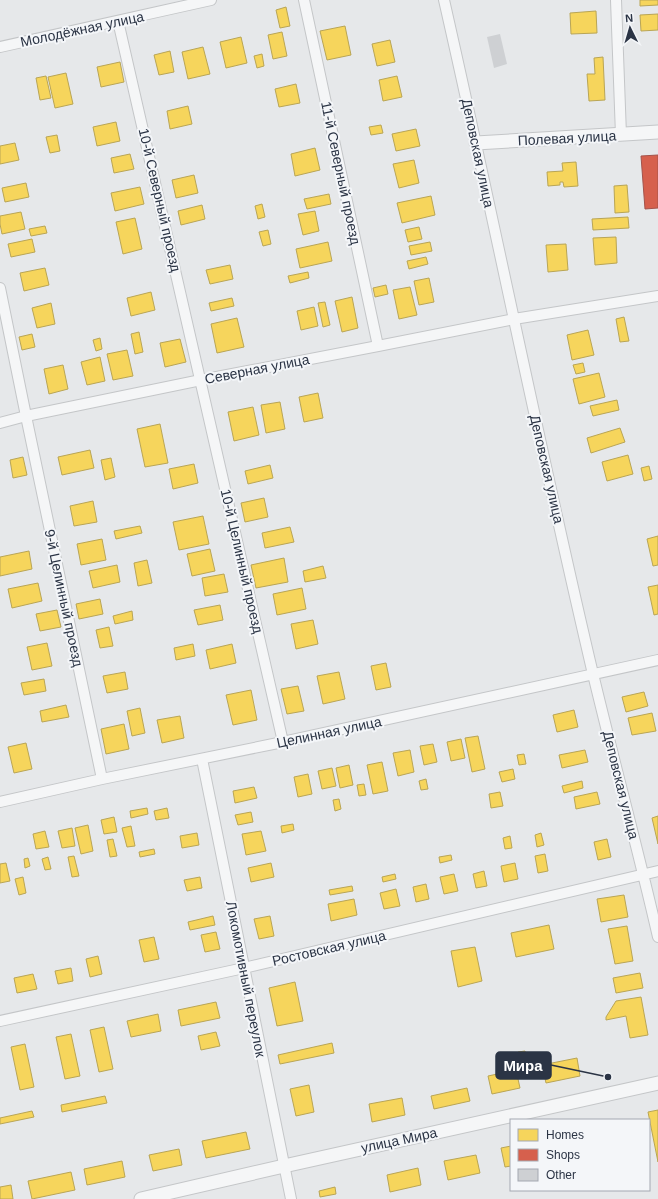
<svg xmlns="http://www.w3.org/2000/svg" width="658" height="1199" viewBox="0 0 658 1199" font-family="Helvetica,sans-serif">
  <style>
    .homes { fill: #f6d55c; stroke: #b9a555 }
    .shops { fill: #d6604d; stroke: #a3534b }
    .building { fill: #ced0d3 }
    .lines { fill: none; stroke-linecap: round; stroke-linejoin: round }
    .minor-casing { stroke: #c4c6c8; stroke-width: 12 }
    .tertiary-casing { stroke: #c4c6c8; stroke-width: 15 }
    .minor { stroke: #f5f6f7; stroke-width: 10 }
    .tertiary { stroke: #f5f6f7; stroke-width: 13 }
    .labels { text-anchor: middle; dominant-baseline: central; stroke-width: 4; stroke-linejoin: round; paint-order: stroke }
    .street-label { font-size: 14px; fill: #2b3445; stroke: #f4f6f9 }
    .leader { fill: none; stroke: #2b3445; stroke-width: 1.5 }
    .callout-dot { fill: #2b3445; stroke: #f4f6f9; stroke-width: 1.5 }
    .callout { fill: #2b3445; stroke: #2b3445; stroke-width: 1.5 }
    .callout-label { font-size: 15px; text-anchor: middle; font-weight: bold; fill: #fff }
  </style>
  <rect width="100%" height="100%" fill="#e6e8ea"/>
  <!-- homes -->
  <path class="homes" d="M640 0H658V5L640 6Z
    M286 7 290 26 280 28 276 10Z
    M596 11 597 33 571 34 570 13Z
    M658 14V30L641 31 640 15Z
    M345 26 351 55 327 60 320 31Z
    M282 32 287 56 273 59 268 35Z
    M241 37 247 63 226 68 220 42Z
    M390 40 395 62 377 66 372 44Z
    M203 47 210 74 188 79 182 52Z
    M170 51 174 72 159 75 154 55Z
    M262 54 264 66 257 68 254 56Z
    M603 57 605 100 589 101 587 74H595L594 58Z
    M120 62 124 82 101 87 97 67Z
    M66 73 73 104 55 108 48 77Z
    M46 76 51 98 40 100 36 78Z
    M397 76 402 97 383 101 379 80Z
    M296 84 300 103 279 107 275 89Z
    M188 106 192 124 170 129 167 111Z
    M116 122 120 141 97 146 93 127Z
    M381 125 383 133 371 135 369 127Z
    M416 129 420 146 396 151 392 134Z
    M57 135 60 151 50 153 46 137Z
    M15 143 19 160 0 164V146Z
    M315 148 320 170 295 176 291 154Z
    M130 154 134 169 114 173 111 158Z
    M414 160 419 183 399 188 393 164Z
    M576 162 578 186 564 187 563 182H560V185L548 186 547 172 563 171 562 163Z
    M194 175 198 193 176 198 172 180Z
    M26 183 29 197 5 202 2 188Z
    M627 185 629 212 615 213 614 186Z
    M140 187 144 204 115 211 111 193Z
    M329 194 331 204 307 209 304 199Z
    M431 196 435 215 402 223 397 203Z
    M262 204 265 217 258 219 255 206Z
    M202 205 205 219 181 225 178 211Z
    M315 211 319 231 303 235 298 214Z
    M21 212 25 229 2 234 0 224V216Z
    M628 217 629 228 593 230 592 219Z
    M135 218 142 249 123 254 116 222Z
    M45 226 47 233 31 236 29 229Z
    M419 227 422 239 408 242 405 230Z
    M268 230 271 244 263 246 259 232Z
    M616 237 617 263 595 265 593 238Z
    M32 239 35 252 11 257 8 244Z
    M328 242 332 261 300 268 296 249Z
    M430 242 432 251 411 255 409 246Z
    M566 244 568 270 548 272 546 245Z
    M426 257 428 264 409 269 407 261Z
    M230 265 233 279 210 284 206 270Z
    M45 268 49 285 24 291 20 273Z
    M308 272 309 278 290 283 288 276Z
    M429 278 434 302 419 305 414 281Z
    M386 285 388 294 375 297 373 288Z
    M410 287 417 315 399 319 393 290Z
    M151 292 155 310 131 316 127 298Z
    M352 297 358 328 342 332 335 301Z
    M232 298 234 306 211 311 209 303Z
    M325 302 330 325 323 327 318 303Z
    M51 303 55 324 37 328 32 308Z
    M314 307 318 326 301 330 297 311Z
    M624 317 629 341 620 342 616 319Z
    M237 318 244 347 217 353 211 324Z
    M588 330 594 355 572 360 567 335Z
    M139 332 143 352 135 354 131 334Z
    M32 334 35 347 22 350 19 337Z
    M100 338 102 349 96 351 93 340Z
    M180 339 186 362 165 367 160 343Z
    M127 350 133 376 113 380 107 354Z
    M100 357 105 381 87 385 81 362Z
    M583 363 585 372 576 374 573 365Z
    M63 365 68 389 49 394 44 369Z
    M599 373 605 397 579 404 573 379Z
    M318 393 323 418 304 422 299 397Z
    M617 400 619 410 593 416 590 406Z
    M280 402 285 429 266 433 261 405Z
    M253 407 259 435 234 441 228 412Z
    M160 424 168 463 145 467 137 429Z
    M620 428 625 442 591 453 587 438Z
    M90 450 94 468 62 475 58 457Z
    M628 455 633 474 607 481 602 462Z
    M23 457 27 475 13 478 10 460Z
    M111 458 115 477 105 480 101 460Z
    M194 464 198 483 173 489 169 469Z
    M270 465 273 478 248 484 245 471Z
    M649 466 652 479 644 481 641 468Z
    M264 498 268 517 245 522 241 503Z
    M93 501 97 522 74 526 70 506Z
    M203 516 209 544 179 550 173 522Z
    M140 526 142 533 116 539 114 531Z
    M290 527 294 542 265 548 262 533Z
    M658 536V565L653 566 647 539Z
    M102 539 106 560 81 565 77 544Z
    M210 549 215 571 192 576 187 554Z
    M29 551 32 569 0 576V557Z
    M284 558 288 582 256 588 251 565Z
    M147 560 152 583 138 586 134 563Z
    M117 565 120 582 93 588 89 571Z
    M323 566 326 578 305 582 303 571Z
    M224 574 228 592 205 596 202 578Z
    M38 583 42 601 12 608 8 589Z
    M658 585V614L654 615 648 587Z
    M302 588 306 609 277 615 273 594Z
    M100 599 103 614 79 619 76 604Z
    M220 605 223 620 198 625 194 610Z
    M57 610 61 627 40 631 36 614Z
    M132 611 133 620 115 624 113 616Z
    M313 620 318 644 296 649 291 624Z
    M109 627 113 646 100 648 96 630Z
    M47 643 52 666 32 670 27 647Z
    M193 644 195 656 176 660 174 648Z
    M232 644 236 663 210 669 206 650Z
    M386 663 391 687 376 690 371 666Z
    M125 672 128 689 107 693 103 676Z
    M339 672 345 699 323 704 317 676Z
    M44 679 46 691 24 695 21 683Z
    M298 686 304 711 287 714 281 689Z
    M251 690 257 720 233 725 226 695Z
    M644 692 648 706 626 712 622 697Z
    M66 705 69 717 42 722 40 711Z
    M140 708 145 733 132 736 127 711Z
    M574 710 578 727 557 732 553 715Z
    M652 713 656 731 632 735 628 718Z
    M180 716 184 738 162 743 157 720Z
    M124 724 129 749 106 754 101 729Z
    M478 736 485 769 472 772 465 738Z
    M461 739 465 758 451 761 447 742Z
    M26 743 32 769 14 773 8 747Z
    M433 744 437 762 424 765 420 746Z
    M410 750 414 772 398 776 393 753Z
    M585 750 588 762 562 768 559 755Z
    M524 754 526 764 519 765 517 755Z
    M382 762 388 791 373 794 367 765Z
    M349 765 353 785 340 788 336 768Z
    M332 768 336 786 322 789 318 771Z
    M513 769 515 779 502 782 499 772Z
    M308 774 312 794 298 797 294 777Z
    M426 779 428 789 421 790 419 781Z
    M582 781 583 788 564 793 562 786Z
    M364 784 366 795 359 796 357 785Z
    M254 787 257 798 235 803 233 791Z
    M500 792 503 806 491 808 489 794Z
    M597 792 600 804 576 809 574 797Z
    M339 799 341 809 335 811 333 800Z
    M147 808 148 814 131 818 130 811Z
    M167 808 169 818 156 820 154 811Z
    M251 812 253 822 238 825 235 815Z
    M658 816V844L652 818Z
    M114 817 117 832 104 834 101 820Z
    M293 824 294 830 282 833 281 826Z
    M88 825 93 851 81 854 75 828Z
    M131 826 135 846 127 847 122 828Z
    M72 828 75 846 62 848 58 831Z
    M45 831 49 847 36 849 33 834Z
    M261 831 266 851 246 855 242 834Z
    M197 833 199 845 182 848 180 836Z
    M541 833 544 845 537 847 535 835Z
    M510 836 512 848 505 849 503 838Z
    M113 839 117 856 110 857 107 840Z
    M607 839 611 857 598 860 594 842Z
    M154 849 155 854 140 857 139 852Z
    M545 854 548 871 538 873 535 856Z
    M451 855 452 860 440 863 439 857Z
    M74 856 79 876 72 877 68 857Z
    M48 857 51 869 45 870 42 859Z
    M28 858 30 866 25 868 24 859Z
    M6 863 10 881 0 883V864Z
    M271 863 274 877 251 882 248 868Z
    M515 863 518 879 504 882 501 866Z
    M484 871 487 886 476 888 473 874Z
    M395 874 396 879 383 882 382 877Z
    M454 874 458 891 444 894 440 877Z
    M23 877 26 893 19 895 15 879Z
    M200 877 202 888 187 891 184 880Z
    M426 884 429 899 416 902 413 887Z
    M352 886 353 891 330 895 329 890Z
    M396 889 400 906 384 909 380 893Z
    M624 895 628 917 601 922 597 899Z
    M354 899 357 915 331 921 328 904Z
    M213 916 215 925 190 930 188 922Z
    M270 916 274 936 259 939 254 919Z
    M549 925 554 949 516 957 511 933Z
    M627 926 633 961 615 964 608 929Z
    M216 932 220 949 205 952 201 935Z
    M154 937 159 959 144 962 139 940Z
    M475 947 482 981 458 987 451 951Z
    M98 956 102 974 90 977 86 959Z
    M71 968 73 981 58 984 55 971Z
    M640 973 643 988 616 993 613 978Z
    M33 974 37 989 17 993 14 978Z
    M295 982 303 1021 277 1026 269 988Z
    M641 997 648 1035 630 1038 626 1016 606 1020V1017L616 1001Z
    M216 1002 220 1018 181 1026 178 1010Z
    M158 1014 161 1031 131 1037 127 1021Z
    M104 1027 113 1069 99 1072 90 1030Z
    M216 1032 220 1046 201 1050 198 1036Z
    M71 1034 80 1076 65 1079 56 1037Z
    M332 1043 334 1053 280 1064 278 1055Z
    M25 1044 34 1087 20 1090 11 1047Z
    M525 1051 527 1061 521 1063 518 1052Z
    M577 1058 580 1076 546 1083 542 1065Z
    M516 1070 520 1088 492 1094 488 1076Z
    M309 1085 314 1112 296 1116 290 1089Z
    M467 1088 470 1101 434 1109 431 1096Z
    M105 1096 107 1103 62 1112 61 1105Z
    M402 1098 405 1115 372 1122 369 1104Z
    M658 1110V1162L648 1112Z
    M32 1111 34 1117 0 1124V1118Z
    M246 1132 250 1149 206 1158 202 1141Z
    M511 1146V1166L505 1167 501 1148Z
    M179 1149 182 1165 153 1171 149 1155Z
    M476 1155 480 1173 448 1180 444 1161Z
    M122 1161 125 1177 87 1185 84 1169Z
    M418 1168 421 1185 390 1192 387 1175Z
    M71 1172 75 1190 32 1199 28 1181Z
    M11 1185 13 1199H0V1187Z
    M335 1187 336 1194 320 1197 319 1191Z"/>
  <!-- shops -->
  <path class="shops" d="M658 155V208L645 209 641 156Z"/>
  <!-- building -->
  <path class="building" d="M500 34 507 64 494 68 487 37Z"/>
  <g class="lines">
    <defs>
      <path id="minor" d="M304 0 378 346
        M444 0C495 224 540 450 593 674 614 762 638 849 658 937
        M616 0 621 135
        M118 21 283 742
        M0 47 211 0
        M0 288 26 416 102 779
        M0 423 26 416 201 380 378 346 514 319 658 296
        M202 759 291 1199
        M0 802 102 779 283 742 658 660
        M0 1021 244 968 658 871"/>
      <path id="tertiary" d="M476 143 658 132
        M141 1199 284 1166 658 1083"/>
    </defs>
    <!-- minor casing -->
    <use href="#minor" class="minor-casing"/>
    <!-- tertiary casing -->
    <use href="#tertiary" class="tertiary-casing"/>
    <!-- minor -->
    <use href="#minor" class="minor"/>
    <!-- tertiary -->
    <use href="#tertiary" class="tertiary"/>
  </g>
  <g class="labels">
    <!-- street labels -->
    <g class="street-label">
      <text transform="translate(82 29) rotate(-12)">Молодёжная улица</text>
      <text transform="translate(567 138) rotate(-3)">Полевая улица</text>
      <text transform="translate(478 153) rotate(78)">Деповская улица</text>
      <text transform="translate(341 173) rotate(78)">11-й Северный проезд</text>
      <text transform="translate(160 200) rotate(77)">10-й Северный проезд</text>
      <text transform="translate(257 369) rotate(-11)">Северная улица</text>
      <text transform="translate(547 469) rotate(77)">Деповская улица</text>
      <text transform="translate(242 561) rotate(77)">10-й Целинный проезд</text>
      <text transform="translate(64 598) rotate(78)">9-й Целинный проезд</text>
      <text transform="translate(329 732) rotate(-12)">Целинная улица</text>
      <text transform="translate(621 785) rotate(76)">Деповская улица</text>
      <text transform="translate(329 948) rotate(-13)">Ростовская улица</text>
      <text transform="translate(246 979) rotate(79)">Локомотивный переулок</text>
      <text transform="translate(399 1140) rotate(-12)">улица Мира</text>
    </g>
  </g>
  <!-- callouts -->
  <path class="leader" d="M608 1077L551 1065"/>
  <circle class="callout-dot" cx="608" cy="1077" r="4"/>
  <rect class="callout" x="496" y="1052" width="55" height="27" rx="4"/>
  <g class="callout-label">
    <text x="523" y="1071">Мира</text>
  </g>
  <!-- legend -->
  <rect x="510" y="1119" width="140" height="72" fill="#f4f6f9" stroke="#a4a8b1"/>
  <rect x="518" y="1129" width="20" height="12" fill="#f6d55c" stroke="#a4a8b1"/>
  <text x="546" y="1139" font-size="12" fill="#2b3445">Homes</text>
  <rect x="518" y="1149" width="20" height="12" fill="#d6604d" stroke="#a4a8b1"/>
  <text x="546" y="1159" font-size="12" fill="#2b3445">Shops</text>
  <rect x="518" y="1169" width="20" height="12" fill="#ced0d3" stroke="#a4a8b1"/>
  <text x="546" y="1179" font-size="12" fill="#2b3445">Other</text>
  <!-- north arrow -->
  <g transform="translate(630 28) rotate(355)" stroke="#f4f6f9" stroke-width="3" paint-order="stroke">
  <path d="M0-3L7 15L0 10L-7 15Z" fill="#2b3445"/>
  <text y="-6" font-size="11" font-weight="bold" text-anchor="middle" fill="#2b3445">N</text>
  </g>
</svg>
